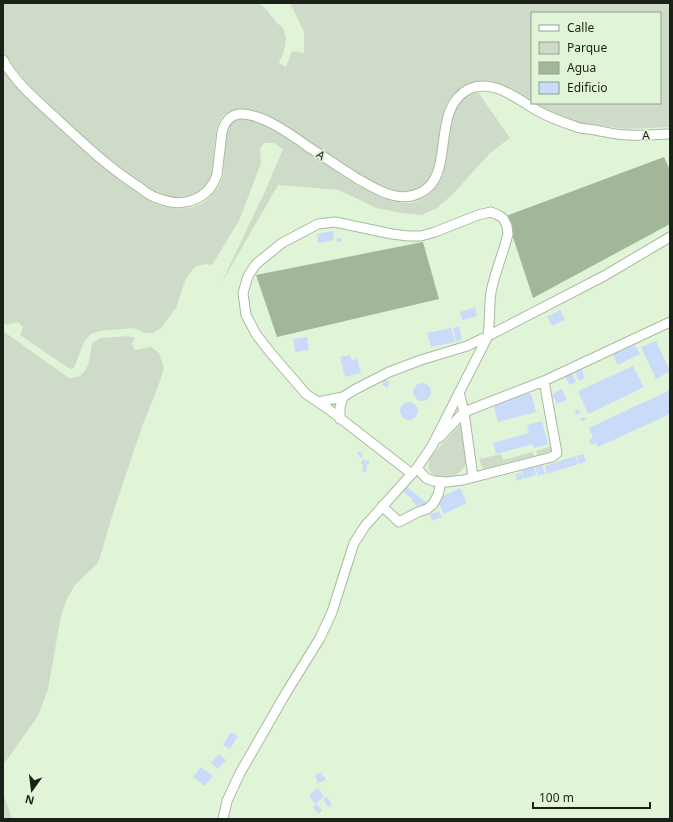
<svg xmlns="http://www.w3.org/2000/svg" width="673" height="822" viewBox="0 0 673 822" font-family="'Noto Sans',sans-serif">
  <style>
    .green { fill: #cfdbc9 }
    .water { fill: #a2b69a }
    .building { fill: #c9dbf8 }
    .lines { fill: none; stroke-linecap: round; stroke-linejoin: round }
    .street-casing { stroke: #a8bba0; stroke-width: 11 }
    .street { stroke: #fff; stroke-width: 9 }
    .labels { text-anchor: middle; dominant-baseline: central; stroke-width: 3.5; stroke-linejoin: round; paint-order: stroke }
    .street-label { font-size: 12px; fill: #1a2217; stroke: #e0f5d7 }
  </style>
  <rect width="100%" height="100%" fill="#e0f5d7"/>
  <!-- green -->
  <path class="green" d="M3 3H258L267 10 276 22 283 28 286 38 284 51 279 63 286 67 292 51 304 53V32L290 3H670V127L628 129 578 123 561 118 533 103H660V13H532V103L515 93 468 85C462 88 455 92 451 97 431 122 449 197 402 193 381 191 361 177 344 166 319 150 299 131 271 119 267 117 263 115 260 114 255 113 249 113 244 113 226 111 221 113 216 131L212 173 210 179 199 194 186 198H169L156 194 128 175 100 153 35 93 11 64 3 52Z
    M3 70C18 91 38 107 56 124 82 148 106 171 135 191 141 195 147 199 153 203 167 209 187 211 201 204 205 202 209 198 212 194 218 188 221 184 223 177L226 133 228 127 231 122 235 119H247L260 123 283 134 357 185 371 193 385 199 401 203H410L418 201 427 196 433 190 438 183 442 174 452 116 461 100 470 94 478 92 510 138 490 153 452 195 437 208 422 215 402 213 376 208 339 190 278 185 221 284 266 189 283 149 274 143H264L260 149 261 163 239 221 212 265 205 264 195 267 186 278 176 308 162 327 153 333H144L139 330 132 328 100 331 91 334 84 342 74 368 71 369 67 367 20 335 23 327 18 322 7 325 3 323Z
    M3 331 69 378C90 378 89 359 92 343L101 338 128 336 135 338 132 344 135 350 151 347 159 353 164 368 159 384 143 424 113 513 100 557 97 564 75 585 67 599 61 616 48 689 38 716 3 765Z
    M460 425C462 431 468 450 468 455 467 469 456 478 443 477 438 477 434 476 431 473 430 471 429 469 428 468L430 457Z
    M552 446 554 451 537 455 536 451Z
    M533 452 534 456 483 469 479 459 501 454 503 460Z
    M3 793 12 819H3Z"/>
  <!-- water -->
  <path class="water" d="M664 157 670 170V224L533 298 506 216Z
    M423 242 439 299 277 337 256 275Z"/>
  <!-- building -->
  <path class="building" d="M333 231 334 240 318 243 317 234Z
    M341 238 342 241 337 242 336 239Z
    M475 307 477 316 462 320 460 312Z
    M560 310 565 320 552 326 547 317Z
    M459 326 462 340 456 342 453 328Z
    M451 328 455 342 431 347 427 333Z
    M307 337 309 350 295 352 293 339Z
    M656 341 670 371 656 379 641 347Z
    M635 345 640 354 618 365 613 355Z
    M350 355 352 360 357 359 361 373 345 377 340 357Z
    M633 366 644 387 588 414 578 391Z
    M581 367 585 378 579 381 574 370Z
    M571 371 576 382 570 385 564 375Z
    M384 379 390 382 387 388 382 385Z
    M413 392a9 9 0 1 1 18 0a9 9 0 1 1-18 0Z
    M562 389 567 400 557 404 552 394Z
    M670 390V414L598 447 596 443 591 445 589 440 593 438 589 428Z
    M531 393 536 412 498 422 493 403Z
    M400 411a9 9 0 1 1 18 0a9 9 0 1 1-18 0Z
    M578 409 580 413 576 415 575 410Z
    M584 417 586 419 582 422 580 419Z
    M542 421 548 444 534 448 533 444 496 454 493 443 529 433 527 425Z
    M360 451 363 456 361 458 357 453Z
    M583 454 586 462 579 464 576 456Z
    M575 456 578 464 547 474 545 466Z
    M362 460 369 461V464H367L366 472 362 471 363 464H361Z
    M542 464 545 474 538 476 535 466Z
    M534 467 536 475 524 479 521 470Z
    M521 473 523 479 517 481 515 474Z
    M406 486 428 504 425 509 419 504 417 506 412 501 413 500 402 491Z
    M460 488 467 503 444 514 436 499Z
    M439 511 442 517 432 521 430 514Z
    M231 732 238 736 230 749 223 745Z
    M219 754 226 760 218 769 211 763Z
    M201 767 213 776 205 786 193 777Z
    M321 772 323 777 324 776 326 780 318 783 315 775Z
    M318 788 324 797 315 804 309 795Z
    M327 797 332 805 328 807 323 799Z
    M317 804 322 811 318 814 313 807Z"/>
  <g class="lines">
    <defs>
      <path id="street" d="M3 60C16 84 39 102 59 121 84 144 109 168 139 187 145 192 152 197 160 199 184 208 208 200 217 175L222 132C224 123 230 115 240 114 262 113 293 136 310 148 326 158 342 169 358 179 367 184 375 189 385 193 397 197 408 199 420 193 457 176 429 109 469 89 494 78 518 100 538 111 549 117 562 122 574 126 580 129 588 129 595 130 606 132 617 135 628 135 642 136 656 134 670 134
        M459 392 464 412 473 477
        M318 402 343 397
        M340 419V407L343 397 354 390 389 372 421 360 467 346 488 336C490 321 489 307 491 292 495 272 503 254 508 234L507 226 503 218 498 215 491 212 478 215 435 232 421 236H408L392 234 335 222 318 224 282 243 256 264 248 276 243 293 246 315 256 334 269 351 306 394 327 408 412 474
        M439 438 464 412 544 381 670 322
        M417 468 426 478 433 481 447 482 463 480 552 457 557 453 544 381
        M382 506 399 522 418 512 427 509 433 504 438 495 441 482
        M223 819 227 801 240 773 286 693 320 638 332 612 354 543 365 526 417 468 432 446 488 336 604 276 670 237"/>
    </defs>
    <!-- street casing -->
    <use href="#street" class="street-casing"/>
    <!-- street -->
    <use href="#street" class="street"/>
  </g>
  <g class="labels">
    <!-- street labels -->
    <g class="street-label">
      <text transform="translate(646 135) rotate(-2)">A</text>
      <text transform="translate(321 155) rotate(34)">A</text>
    </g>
  </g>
  <!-- border -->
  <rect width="673" height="822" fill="none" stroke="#1a2217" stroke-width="8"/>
  <!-- legend -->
  <rect x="531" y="12" width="130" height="92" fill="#e0f5d7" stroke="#91a18a"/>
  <rect x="539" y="25" width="20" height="6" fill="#ffffff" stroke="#91a18a"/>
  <text x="567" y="32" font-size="12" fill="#1a2217">Calle</text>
  <rect x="539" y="42" width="20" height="12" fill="#cfdbc9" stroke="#91a18a"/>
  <text x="567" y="52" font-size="12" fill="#1a2217">Parque</text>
  <rect x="539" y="62" width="20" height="12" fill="#a2b69a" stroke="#91a18a"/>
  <text x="567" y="72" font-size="12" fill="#1a2217">Agua</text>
  <rect x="539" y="82" width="20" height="12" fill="#c9dbf8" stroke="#91a18a"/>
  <text x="567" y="92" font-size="12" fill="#1a2217">Edificio</text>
  <!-- north arrow -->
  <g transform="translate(32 790) rotate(194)" stroke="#e0f5d7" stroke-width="3" paint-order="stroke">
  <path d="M0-3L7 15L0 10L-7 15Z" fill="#1a2217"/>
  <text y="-6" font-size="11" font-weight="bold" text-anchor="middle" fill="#1a2217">N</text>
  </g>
  <!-- scale -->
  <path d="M533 802v6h117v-6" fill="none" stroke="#1a2217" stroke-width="2"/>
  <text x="539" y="802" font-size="12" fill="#1a2217" stroke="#e0f5d7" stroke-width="3" paint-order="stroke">100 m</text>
</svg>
